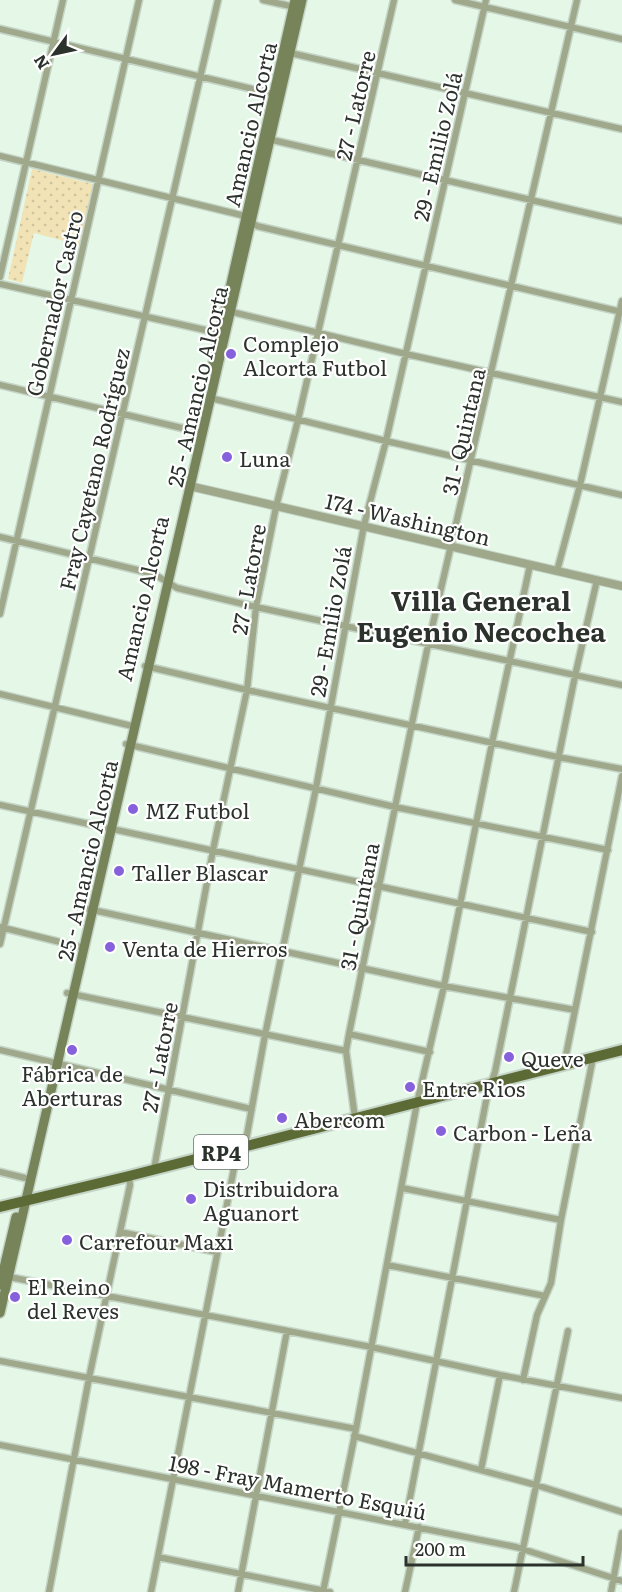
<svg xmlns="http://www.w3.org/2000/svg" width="622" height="1592" viewBox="0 0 622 1592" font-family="Literata,serif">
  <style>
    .park { fill: url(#park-dots) }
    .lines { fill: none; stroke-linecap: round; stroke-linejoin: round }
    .minor-casing { stroke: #c4d4c6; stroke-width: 9 }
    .tertiary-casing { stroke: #c4d4c6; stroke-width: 10 }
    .secondary-casing { stroke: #c4d4c6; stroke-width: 12 }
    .primary-casing { stroke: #c4d4c6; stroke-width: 14 }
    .minor { stroke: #9fa88b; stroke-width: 6 }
    .tertiary { stroke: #9fa88b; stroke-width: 8 }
    .secondary { stroke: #77845a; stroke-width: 9 }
    .primary { stroke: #5c6a35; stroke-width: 10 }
    .poi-dot { fill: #8561db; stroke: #fff; stroke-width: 2 }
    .labels { text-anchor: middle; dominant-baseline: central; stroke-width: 4.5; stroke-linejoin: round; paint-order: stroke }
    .shield { fill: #fff; stroke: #6b706b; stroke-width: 1.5 }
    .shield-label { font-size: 20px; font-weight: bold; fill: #2b322c }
    .street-label { font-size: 21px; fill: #2b322c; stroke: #fff }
    .poi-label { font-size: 21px; fill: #2b322c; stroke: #fff; text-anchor: start }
    .district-label { font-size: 27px; font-weight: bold; fill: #2b322c; stroke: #fff }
  </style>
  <defs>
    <pattern id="park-dots" width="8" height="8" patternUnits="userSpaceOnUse" patternTransform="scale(1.5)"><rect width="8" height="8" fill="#f1e3b5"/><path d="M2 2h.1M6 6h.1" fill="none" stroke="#cfc39c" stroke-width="1.8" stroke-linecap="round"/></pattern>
  </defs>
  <rect width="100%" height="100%" fill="#e5f8e8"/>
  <!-- park -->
  <path class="park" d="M32 169 93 184 79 245 34 233 22 283 8 279Z"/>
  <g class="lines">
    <defs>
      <path id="minor" d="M263 0 295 7
        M455 0 622 39
        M0 29 278 95
        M286 52 622 129
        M268 139 622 221
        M0 156 241 215 257 226 622 312
        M0 277 63 0
        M0 284 223 334
        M228 311 406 354 622 402
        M0 385 203 433
        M206 397 386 441 622 495
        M0 537 154 574 177 588 256 607 622 685
        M557 571 580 485 622 301
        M0 614 139 0
        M145 666 247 690 558 757 622 769
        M0 694 136 727
        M126 744 395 807 608 850
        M0 805 592 932
        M88 909 444 986 575 1010
        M0 927 84 948
        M0 944 218 0
        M67 993 346 1051
        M349 1034 430 1052
        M0 1050 251 1109
        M564 1065 622 776
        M355 1118 346 1051 349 1034 428 645 577 0
        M245 1146 265 1035 316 788 364 525 386 441 486 0
        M154 1169 213 850 247 690 256 607 276 507 298 420 394 0
        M0 1172 25 1178
        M402 1188 561 1220
        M120 1232 217 1252
        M387 1265 545 1296
        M9 1277 371 1347 500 1375 622 1398
        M0 1361 356 1429
        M523 1380 537 1315 551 1283 561 1220 593 1058
        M354 1436 536 1485 622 1512
        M0 1445 516 1547 622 1581
        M481 1470 500 1375
        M405 1524 487 1096 495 1072 575 676 597 580
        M158 1557 330 1592
        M49 1592 89 1378 130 1185 129 1176
        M151 1592 238 1148
        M238 1592 287 1331
        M323 1592 356 1429 417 1103 444 986 492 743 530 565
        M405 1592 419 1527
        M514 1592 568 1331
        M611 1592 622 1533"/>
      <path id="tertiary" d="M185 485 622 586"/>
      <path id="secondary" d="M212 368 295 0
        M0 1285 16 1217
        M0 1313 302 0"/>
      <path id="primary" d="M0 1207 129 1176 622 1050"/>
    </defs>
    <!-- minor casing -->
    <use href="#minor" class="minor-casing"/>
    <!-- tertiary casing -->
    <use href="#tertiary" class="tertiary-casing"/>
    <!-- secondary casing -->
    <use href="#secondary" class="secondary-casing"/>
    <!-- primary casing -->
    <use href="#primary" class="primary-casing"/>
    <!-- minor -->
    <use href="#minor" class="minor"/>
    <!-- tertiary -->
    <use href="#tertiary" class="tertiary"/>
    <!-- secondary -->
    <use href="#secondary" class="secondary"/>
    <!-- primary -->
    <use href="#primary" class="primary"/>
  </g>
  <!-- markers -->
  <g class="poi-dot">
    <circle cx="231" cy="354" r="6"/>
    <circle cx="227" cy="457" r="6"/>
    <circle cx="133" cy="809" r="6"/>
    <circle cx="119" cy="871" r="6"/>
    <circle cx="110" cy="947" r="6"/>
    <circle cx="72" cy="1050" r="6"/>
    <circle cx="509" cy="1057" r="6"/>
    <circle cx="410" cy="1087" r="6"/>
    <circle cx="282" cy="1118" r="6"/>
    <circle cx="441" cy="1131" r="6"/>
    <circle cx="191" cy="1199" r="6"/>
    <circle cx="67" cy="1240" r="6"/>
    <circle cx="15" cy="1297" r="6"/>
  </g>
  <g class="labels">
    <!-- shield labels -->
    <rect class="shield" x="194" y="1135" width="54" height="34" rx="4.5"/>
    <g class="shield-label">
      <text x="221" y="1152">RP4</text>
    </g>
    <!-- street labels -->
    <g class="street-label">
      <text transform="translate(354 105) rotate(-77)">27 - Latorre</text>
      <text transform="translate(249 124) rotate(-77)">Amancio Alcorta</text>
      <text transform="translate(436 146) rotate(-77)">29 - Emilio Zolá</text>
      <text transform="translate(53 303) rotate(-77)">Gobernador Castro</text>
      <text transform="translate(196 386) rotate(-77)">25 - Amancio Alcorta</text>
      <text transform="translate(462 431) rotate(-77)">31 - Quintana</text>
      <text transform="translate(93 469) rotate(-77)">Fray Cayetano Rodríguez</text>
      <text transform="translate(408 518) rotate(13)">174 - Washington</text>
      <text transform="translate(247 579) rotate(-80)">27 - Latorre</text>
      <text transform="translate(141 598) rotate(-77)">Amancio Alcorta</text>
      <text transform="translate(329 621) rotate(-80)">29 - Emilio Zolá</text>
      <text transform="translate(86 860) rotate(-77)">25 - Amancio Alcorta</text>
      <text transform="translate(358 906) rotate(-79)">31 - Quintana</text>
      <text transform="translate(158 1057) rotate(-79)">27 - Latorre</text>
      <text transform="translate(298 1486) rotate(11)">198 - Fray Mamerto Esquiú</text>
    </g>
    <!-- poi labels -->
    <g class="poi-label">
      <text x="243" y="342">Complejo<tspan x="243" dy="24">Alcorta Futbol</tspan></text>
      <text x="239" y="457">Luna</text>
      <text x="145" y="809">MZ Futbol</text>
      <text x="131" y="871">Taller Blascar</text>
      <text x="122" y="947">Venta de Hierros</text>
      <text x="521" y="1057">Queve</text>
      <text x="72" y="1072" text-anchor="middle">Fábrica de<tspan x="72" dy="24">Aberturas</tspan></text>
      <text x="422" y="1087">Entre Rios</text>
      <text x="294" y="1118">Abercom</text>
      <text x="453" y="1131">Carbon - Leña</text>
      <text x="203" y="1187">Distribuidora<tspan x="203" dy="24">Aguanort</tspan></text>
      <text x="79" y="1240">Carrefour Maxi</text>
      <text x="27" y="1285">El Reino<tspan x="27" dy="24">del Reves</tspan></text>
    </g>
    <!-- district labels -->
    <g class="district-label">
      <text x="481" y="599">Villa General<tspan x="481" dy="31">Eugenio Necochea</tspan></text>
    </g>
  </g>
  <!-- north arrow -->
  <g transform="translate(54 54) rotate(237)" stroke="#ffffff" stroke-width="4.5" paint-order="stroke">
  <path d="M0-4.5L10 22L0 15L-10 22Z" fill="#2b322c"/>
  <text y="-9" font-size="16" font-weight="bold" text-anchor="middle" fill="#2b322c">N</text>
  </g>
  <!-- scale -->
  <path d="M406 1556v9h177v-9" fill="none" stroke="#2b322c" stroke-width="3"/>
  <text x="415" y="1556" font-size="18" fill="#2b322c" stroke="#ffffff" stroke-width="4.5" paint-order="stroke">200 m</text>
</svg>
